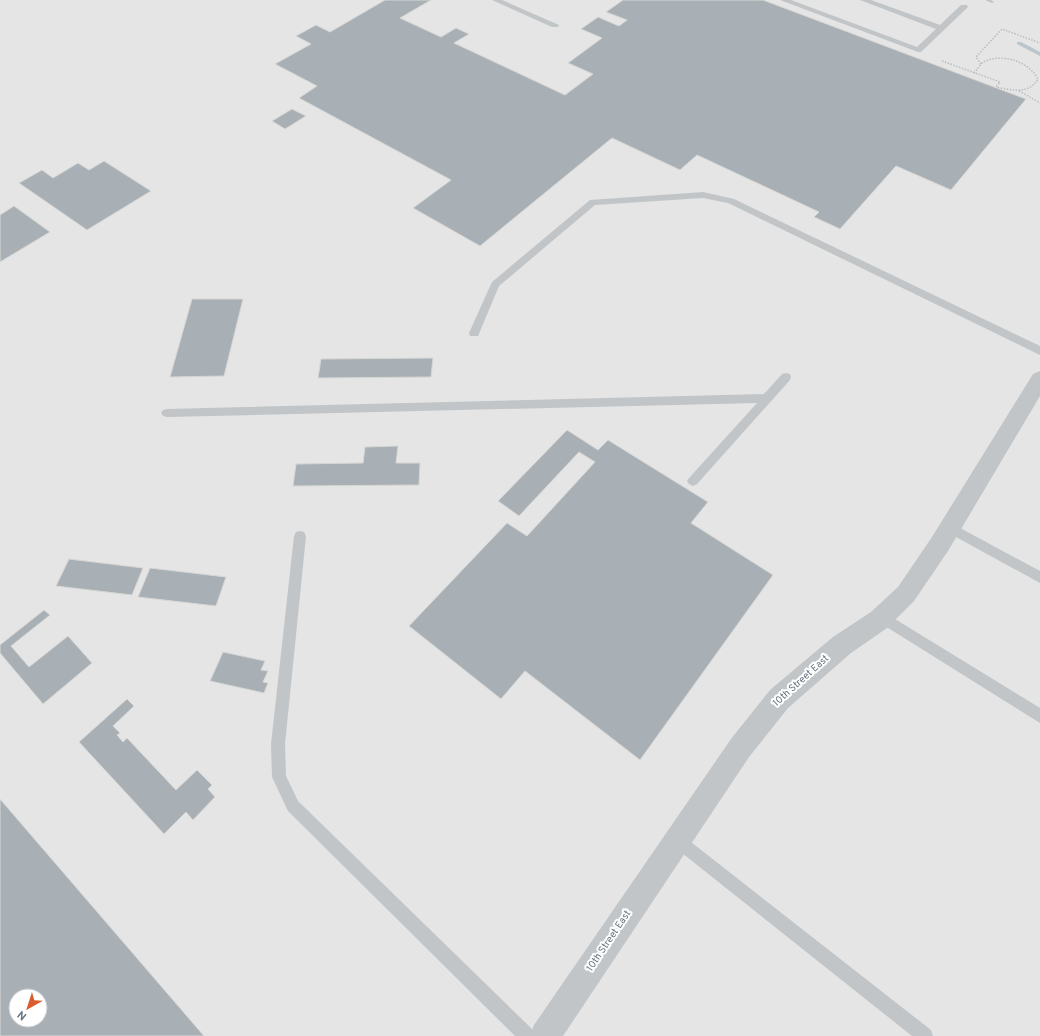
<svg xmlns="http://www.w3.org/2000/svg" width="1040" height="1036" viewBox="0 0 1040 1036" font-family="Overpass,sans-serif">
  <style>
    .built { fill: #e4e5e4; fill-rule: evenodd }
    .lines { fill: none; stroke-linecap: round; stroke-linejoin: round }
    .stream { fill: #bbc5ca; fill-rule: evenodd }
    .building { fill: #a8b0b5; stroke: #d7d7d5; fill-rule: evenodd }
    .path { stroke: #bbbdbf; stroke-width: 1.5; stroke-dasharray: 1.5 1.5; stroke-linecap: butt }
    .service { fill: #c1c5c8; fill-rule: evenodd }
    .minor { fill: #c1c5c8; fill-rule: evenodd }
    .labels { text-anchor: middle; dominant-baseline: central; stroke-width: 4; stroke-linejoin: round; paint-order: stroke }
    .street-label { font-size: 10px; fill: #667582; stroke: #fff }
  </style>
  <rect width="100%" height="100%" fill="#f6f6f3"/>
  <!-- built -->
  <path class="built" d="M0 0H1040V1036H0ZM16 996H40V1020H16Z"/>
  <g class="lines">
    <!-- stream -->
    <path class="stream" d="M985 0H991L994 2 992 3Z
      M1017 42H1021L1040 52V56L1017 44Z"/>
  </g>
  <!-- building -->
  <path class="building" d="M385 0H431L400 18 441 37 456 28 469 34 454 43 565 95 593 74 568 63 602 38 581 29 598 17 619 26 627 20 606 12 623 0H763L1026 99 951 190 896 166 840 229 814 217 819 212 697 155 680 170 612 138 480 246 413 208 451 180 299 98 317 86 275 64 311 44 296 36 316 25 330 32Z
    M292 109 306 116 285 129 272 121Z
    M104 161 151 191 87 230 19 183 42 170 53 178 78 163 89 170Z
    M14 206 50 232 0 262V215Z
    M192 299H243L224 376 170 377Z
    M433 358 431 377 318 378 321 359Z
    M567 430 598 450 608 440 708 502 691 523 773 575 640 760 525 671 501 699 409 626 507 523 527 536 595 462 579 452 519 516 498 501Z
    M398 446 396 463H420L419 485 293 486 296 464 363 463 365 447Z
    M69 559 143 568 132 595 56 586Z
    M150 568 226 577 216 606 138 597Z
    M44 610 50 615 11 646 29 667 68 636 92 663 43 704 0 653V645Z
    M223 652 265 661 261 670 268 671 263 682 268 683 264 693 210 681Z
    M127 699 134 706 113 726 120 733 117 735 123 742 127 738 176 790 197 770 212 785 208 789 215 797 193 820 186 812 164 834 79 742Z
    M0 799 204 1036H0ZM16 996H40V1020H16Z"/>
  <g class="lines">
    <!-- path -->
    <path class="path" d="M942 61 1000 82 996 87
      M981 64 976 57 1002 29 1040 43
      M974 73C977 70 979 66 982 63 1000 52 1029 61 1038 79 1028 95 1012 90 996 87
      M1019 91 1040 103"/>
    <!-- service -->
    <path class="service" d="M492 0H502L559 25 558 27H552Z
      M780 0H791L917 47 936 29 860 0H871L940 25 961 5H967L968 7 921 52H918Z
      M703 192 734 199 1040 346V355L728 203 703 198 595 205 499 286 478 336H470L469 333 492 282 590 200Z
      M786 373 790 374 791 377 790 380 697 484 693 486 689 484 687 481 689 478 757 403 167 417 163 416 161 413 163 410 167 409 764 394 782 374Z
      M949 522 1040 571V583L945 531 943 527 945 523Z
      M300 531 304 532 306 536 285 744 286 776 298 801 533 1030 535 1036H515L288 811 272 777 271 744 294 536 296 532Z
      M882 611 1040 708V723L877 621 876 617 877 613Z
      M677 833 682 835 931 1030 933 1036H912L672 845 670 840 672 835Z"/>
    <!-- minor -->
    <path class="minor" d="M1040 371V396L948 551 914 601 887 628 851 653 788 708 749 757 563 1036H530L534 1025 731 739 770 690 833 637 871 612 898 587 932 537 1033 374Z"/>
  </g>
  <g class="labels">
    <!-- street labels -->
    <g class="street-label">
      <text transform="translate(801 681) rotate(-42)">10th Street East</text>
      <text transform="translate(609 941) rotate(-56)">10th Street East</text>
    </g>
  </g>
  <!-- north arrow -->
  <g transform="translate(28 1008) rotate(219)"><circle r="19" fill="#ffffff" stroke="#c2c8cd"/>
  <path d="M0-3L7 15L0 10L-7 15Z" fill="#da5c2e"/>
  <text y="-6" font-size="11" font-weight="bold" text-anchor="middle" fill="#667582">N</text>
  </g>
</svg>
